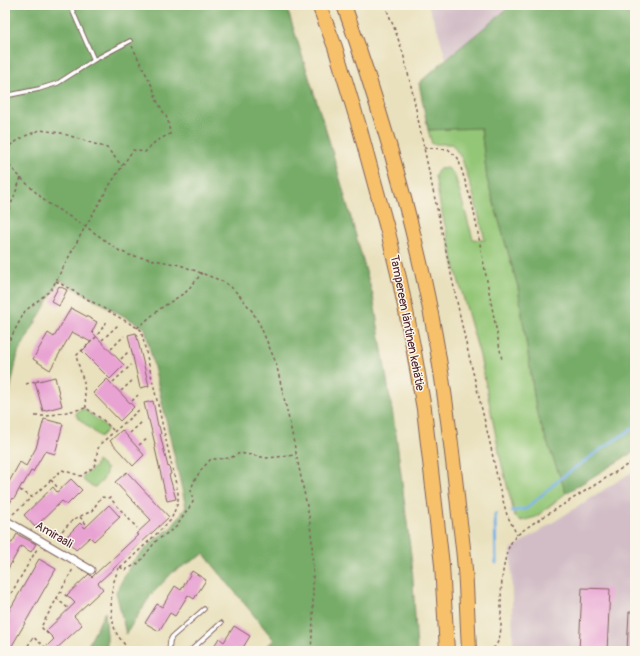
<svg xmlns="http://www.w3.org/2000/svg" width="640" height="656" viewBox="0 0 640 656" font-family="Pangolin,sans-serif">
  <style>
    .industrial { fill: #d2bdc6 }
    .green { fill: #93c676; stroke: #6e7250 }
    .forest { fill: #76ab67; stroke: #606549 }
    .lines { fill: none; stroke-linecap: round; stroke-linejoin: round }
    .stream { stroke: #74afe5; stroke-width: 3 }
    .building { fill: #e8a3d3 }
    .service-casing { stroke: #82635e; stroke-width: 5.5 }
    .minor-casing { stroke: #82635e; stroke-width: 9 }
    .motorway-casing { stroke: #82635e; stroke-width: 16 }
    .path { stroke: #82635e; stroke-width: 1.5; stroke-dasharray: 3 3; stroke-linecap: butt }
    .service { stroke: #fff; stroke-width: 3.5 }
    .minor { stroke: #fff; stroke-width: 7 }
    .motorway { stroke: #f6c16b; stroke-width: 14 }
    .labels { text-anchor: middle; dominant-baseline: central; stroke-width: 3; stroke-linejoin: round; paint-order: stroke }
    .street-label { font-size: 12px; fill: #4a1f2b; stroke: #fbf7ec }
  </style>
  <rect width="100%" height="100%" fill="#fbf7ec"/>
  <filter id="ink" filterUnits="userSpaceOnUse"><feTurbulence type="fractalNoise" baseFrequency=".025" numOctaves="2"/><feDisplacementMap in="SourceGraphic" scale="8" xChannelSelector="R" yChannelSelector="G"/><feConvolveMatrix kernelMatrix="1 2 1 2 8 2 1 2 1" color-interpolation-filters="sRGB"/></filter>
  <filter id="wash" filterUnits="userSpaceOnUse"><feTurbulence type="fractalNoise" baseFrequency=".012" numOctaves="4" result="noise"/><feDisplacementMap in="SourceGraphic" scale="16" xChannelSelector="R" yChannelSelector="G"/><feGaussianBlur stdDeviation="0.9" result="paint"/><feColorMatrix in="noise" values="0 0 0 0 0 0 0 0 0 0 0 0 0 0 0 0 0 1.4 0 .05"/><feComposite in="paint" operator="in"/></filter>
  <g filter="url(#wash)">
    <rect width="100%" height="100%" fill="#e9e1bd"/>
    <!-- industrial -->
    <path class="industrial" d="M428 5H512L446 59 438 31Z
      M635 470V651H513L511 549Z"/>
    <!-- green -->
    <path class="green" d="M481 127 487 179 518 287 537 415 566 493 536 517 521 521 515 517 500 457 480 356 455 268 440 204 435 176 439 169 448 168 455 176 473 239 485 240 472 190 462 159 452 144H432L428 130Z
      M84 409 98 420 108 429 100 437 77 417 76 415 77 411Z
      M97 461 107 469C104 479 104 481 95 487L88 484 84 481 83 476 95 467Z"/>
    <!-- forest -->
    <path class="forest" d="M5 5H286L329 140 373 296 396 434 412 563 417 651H261L274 640 204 554 173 572 151 595 126 634 116 592 132 562 153 541 172 527 186 507 145 328 60 280 18 353 5 414Z
      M512 5H635V451L566 493 537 415 518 287 487 179 481 128 428 130 419 83 446 59Z
      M105 612 107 635V651H85Z"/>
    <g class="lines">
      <!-- stream -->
      <path class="stream" d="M512 511 526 509 561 478 607 445 635 427
        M496 563 495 514H496"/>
    </g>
    <g id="blocks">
      <!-- building -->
      <path class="building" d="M59 286 67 290 59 306 51 301Z
        M71 308 97 322 92 332 124 365 110 379 82 351 91 342 72 332 50 370 33 359 48 333 54 337Z
        M136 333 149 386 140 388 128 335Z
        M55 377 62 406 43 411 35 382Z
        M107 379 134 407 120 421 93 393Z
        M153 401 158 426H159L161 434H160L168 467 169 466 171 474 169 475 176 499 167 501 154 444H155L149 420H148L144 403Z
        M44 419 63 424 55 454 45 451 33 472 31 471 23 485 22 484 14 499 13 498 10 503 5 500V479L9 482 20 462 26 466 36 448Z
        M122 430 144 455 133 466 110 441Z
        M127 472 169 517 98 583 103 589 74 616 82 625 54 651H42L54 639 46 631 75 603 67 595 89 574 92 577 109 561H110L138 535 136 534 151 520 115 482Z
        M71 479 82 490 67 505 62 501 35 527 24 515 53 487 57 492Z
        M109 505 120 517 94 541 90 537 76 550 65 538 80 523 85 528Z
        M17 534 36 544 31 552 21 546 5 574V540L12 543Z
        M39 559 56 569 9 651H5V618Z
        M192 571 206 580 194 599 188 595 175 616 170 613 159 631 145 623 157 604 162 607 175 586 181 590Z
        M582 588 610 589 607 651H579Z
        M629 612H635V651H627Z
        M234 626 250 636 241 651H239L234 648 233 651H211L219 638 224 642Z"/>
    </g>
  </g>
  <g filter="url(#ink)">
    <use href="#blocks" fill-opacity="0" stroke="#82635e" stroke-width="1"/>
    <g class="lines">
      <defs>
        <path id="service" d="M70 5 94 60
          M5 96 39 89 58 83 94 60 130 41
          M169 651 170 641 172 637 204 609
          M190 651 221 623"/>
        <path id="minor" d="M5 520 91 570"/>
        <path id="motorway" d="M319 5 335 47 359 126 388 232 400 282 413 346 424 409 442 565 447 651
          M344 5C382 114 416 227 436 341 446 399 453 457 459 515 462 538 465 561 466 585 467 607 468 629 469 651"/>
      </defs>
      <!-- service casing -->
      <use href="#service" class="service-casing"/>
      <!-- minor casing -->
      <use href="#minor" class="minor-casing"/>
      <!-- motorway casing -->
      <use href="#motorway" class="motorway-casing"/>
      <!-- path -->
      <path class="path" d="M385 5 395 30 403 53 412 90 424 148 465 339 490 443 499 486 507 515 517 535
        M424 148 448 149 458 158 473 207 502 360
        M5 149 9 146 25 136 40 130 61 133 107 148 122 166
        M5 161 21 178 46 202 88 228 118 250 129 255 180 265 222 281 230 286 240 296 252 311 260 325 276 363 290 424 309 516 312 542 313 577V620L311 651
        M5 220 21 178
        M56 281 141 330 178 493V502L171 520 125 564 120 567
        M137 328 161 308 186 292 202 273
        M102 340 118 325
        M111 349 124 336
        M5 351 9 341 25 311 51 290 85 227 111 183 133 150 145 152 156 141 170 134 168 120 157 101 153 88 132 46
        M121 359 128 352
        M113 382 131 365
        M26 384 39 380
        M121 391 134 379
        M132 401 138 395
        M86 408 84 383 76 356 96 337 108 320
        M35 416H47L86 408 103 420 114 431
        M130 433 142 422
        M139 445 147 439
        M51 480 58 488
        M20 490 32 497
        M13 514 62 470 81 476 94 467 99 445 139 410
        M80 517 86 524
        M52 537 58 535 74 519 92 511 101 497 110 498 137 528
        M120 567 125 570 139 563 156 541 176 527 193 502 191 490 194 481 201 470 211 459H218L230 458 240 453 267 458 296 455
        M119 568C110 586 109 610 115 630 118 637 125 645 130 651
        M60 591 69 598
        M56 598 69 609
        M5 604 37 549
        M48 634 41 627 73 569
        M487 650 495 647C502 636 501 626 501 613 501 595 501 578 505 561 506 555 508 548 511 543 515 535 524 530 532 524L635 460
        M25 651 33 637 45 647"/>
      <!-- service -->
      <use href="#service" class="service"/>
      <!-- minor -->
      <use href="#minor" class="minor"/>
      <!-- motorway -->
      <use href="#motorway" class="motorway"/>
    </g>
  </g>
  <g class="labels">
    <!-- street labels -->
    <g class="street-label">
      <text transform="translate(407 323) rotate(79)">Tampereen läntinen kehätie</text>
      <text transform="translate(54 535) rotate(30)">Amiraali</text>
    </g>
  </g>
  <!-- margin -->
  <rect width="640" height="656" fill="none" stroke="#fbf7ec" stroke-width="20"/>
</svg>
